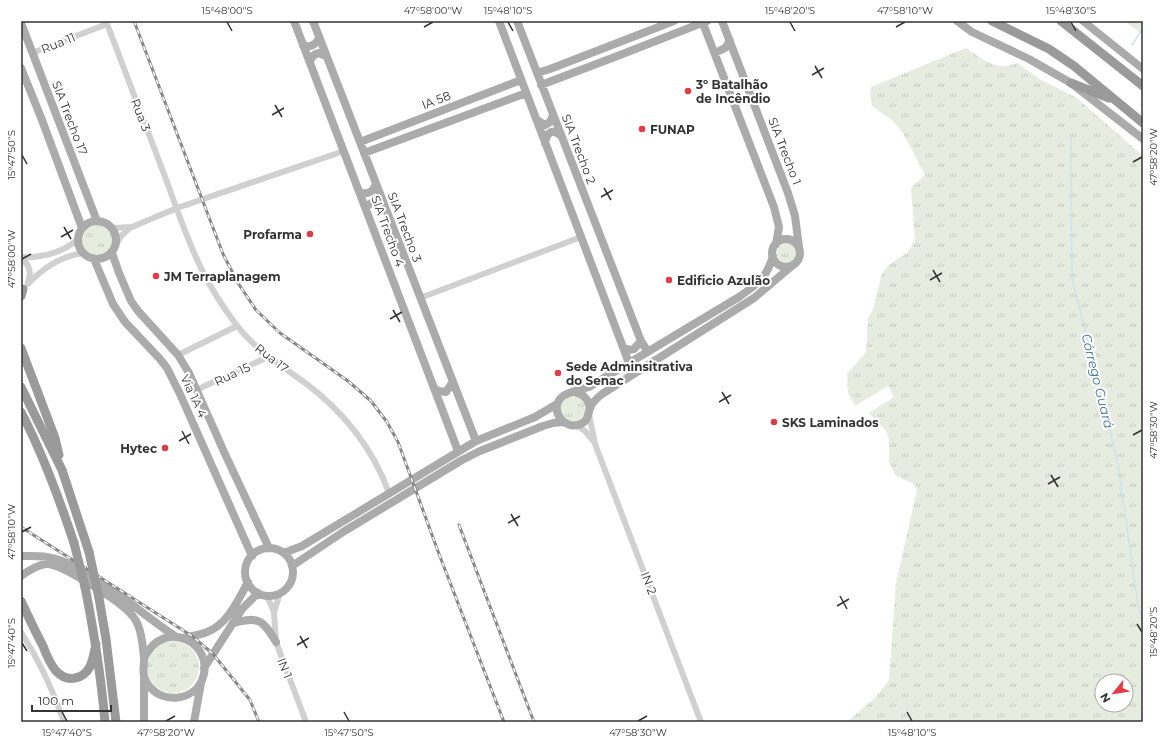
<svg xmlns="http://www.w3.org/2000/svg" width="1164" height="743" viewBox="0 0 1164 743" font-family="Montserrat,sans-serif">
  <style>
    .grass { fill: url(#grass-tufts); fill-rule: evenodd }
    .forest { fill: url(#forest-crowns) }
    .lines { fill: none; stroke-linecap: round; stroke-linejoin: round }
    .stream { stroke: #cfe2ee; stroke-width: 1.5 }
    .minor { stroke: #d0d0d0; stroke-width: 6 }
    .major { stroke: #ababab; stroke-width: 8 }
    .highway { stroke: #9a9a9a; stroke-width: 9 }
    .rail-casing { stroke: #888; stroke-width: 3 }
    .rail { stroke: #fff; stroke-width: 1.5; stroke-dasharray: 4.5; stroke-linecap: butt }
    .highway-bridge { stroke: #9a9a9a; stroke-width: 9 }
    .ticks { fill: none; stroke: #333; stroke-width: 1.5 }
    .poi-dot { fill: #e63946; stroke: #fff; stroke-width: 1.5 }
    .labels { text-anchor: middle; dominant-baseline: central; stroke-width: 4; stroke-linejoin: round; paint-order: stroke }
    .street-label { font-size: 12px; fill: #333; stroke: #fff }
    .poi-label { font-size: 12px; font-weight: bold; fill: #333; stroke: #fff; text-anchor: start }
    .water-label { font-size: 13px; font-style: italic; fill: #3f7597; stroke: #fff }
    .neatline { fill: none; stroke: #333; stroke-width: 1.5 }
    .ticks-label { font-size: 10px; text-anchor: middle; fill: #333 }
  </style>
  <defs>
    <pattern id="grass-tufts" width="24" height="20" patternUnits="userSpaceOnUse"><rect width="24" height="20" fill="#e6ecdf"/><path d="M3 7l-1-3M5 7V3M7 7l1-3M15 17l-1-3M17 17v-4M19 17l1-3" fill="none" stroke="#c6cbc0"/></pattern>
    <pattern id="forest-crowns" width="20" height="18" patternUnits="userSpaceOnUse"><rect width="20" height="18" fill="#e6ecdf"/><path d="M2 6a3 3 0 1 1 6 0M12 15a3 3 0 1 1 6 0" fill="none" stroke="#c6cbc0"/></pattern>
  </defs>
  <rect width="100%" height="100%" fill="#fff"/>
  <!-- grass -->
  <path class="grass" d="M966 48C984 60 995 72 1017 63L1041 80 1077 98 1143 156V722H847L876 697 889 680 896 583 917 490 914 484 896 476 889 462V439L886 431 869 413 894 397 888 386 855 406 848 392 847 374 866 352 868 318 873 310 882 273 889 265 908 252 915 240 911 188 925 175 903 133 892 120 872 106 870 94 871 87ZM1102 681H1126V705H1102Z
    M80 240a17 17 0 1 1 34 0a17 17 0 1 1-34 0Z
    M777 253a10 10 0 1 1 20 0a10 10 0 1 1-20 0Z
    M560 409a13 13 0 1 1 26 0a13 13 0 1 1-26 0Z
    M147 667a26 26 0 1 1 52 0a26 26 0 1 1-52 0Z"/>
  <!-- forest -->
  <path class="forest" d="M1125 21H1143V35Z"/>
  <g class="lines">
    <!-- stream -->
    <path class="stream" d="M1132 45 1143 28
      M1071 138 1072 277 1118 465 1138 605 1143 622"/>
    <!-- minor -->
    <path class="minor" d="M106 21C125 72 145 123 164 174 176 206 187 241 203 272 212 290 223 307 235 323 253 348 279 364 304 382 343 411 372 446 389 493
      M32 53 107 24
      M112 228 132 227 177 208 344 151
      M116 244 122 235 131 227
      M21 257C41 258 63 253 78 239
      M21 258C29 264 32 272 28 282
      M28 284C43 268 60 256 83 253
      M420 298 581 237
      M178 355 237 326
      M196 390 268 357
      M589 414 595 444 701 722
      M576 425 585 431 595 443
      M280 593 274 612 276 642 306 722
      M267 596 274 612
      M21 632C39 660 53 690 64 722"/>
    <!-- major -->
    <path class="major" d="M294 21 458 451
      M313 21 476 441
      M499 21 629 363
      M517 21 629 310 641 341 648 352
      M702 21 774 207 779 227 776 244
      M722 21 788 193 795 216 799 247
      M957 21 972 32 1029 59 1071 83 1143 139
      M1083 21 1143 69
      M21 23 97 221
      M303 45C310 48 316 45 319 38
      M715 53 725 48 730 41
      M310 62C311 57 314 54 319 53L326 56
      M21 68 42 120 82 228
      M537 73 550 69 674 21
      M541 85 620 55 707 21
      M536 119 540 122 545 125 550 122 553 115
      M360 142 521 80
      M545 143C547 132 552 128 561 136
      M364 153 526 93
      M361 193C369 194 373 192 376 184
      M366 207 371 203 377 201 384 206
      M78 240a19 19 0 1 1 38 0a19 19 0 1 1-38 0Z
      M772 253a14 14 0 1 1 28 0a14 14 0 1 1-28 0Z
      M112 253 119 273 131 301 138 311 178 355 189 373 225 454 269 548
      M773 256C766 279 758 283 739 297L589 387C582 389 568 392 563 396 546 409 567 435 584 422 589 418 588 413 590 408 592 403 597 398 602 394L754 298 793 265
      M94 259 113 304 125 322 160 359 167 368 180 394 252 556
      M623 347 629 350 634 349 641 341
      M435 389 439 391 446 392 452 383
      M575 392C584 394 588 399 590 408
      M245 572a24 24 0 1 1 48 0a24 24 0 1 1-48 0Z
      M284 553 302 546 476 441 535 417 557 404
      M21 556C31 556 42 555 52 558 93 568 139 613 175 636
      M292 566 343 532 462 460 480 451 543 426 553 423 563 422
      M21 576C28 571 37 565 46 564 61 563 117 600 129 612 133 616 136 620 138 625 142 634 143 647 144 658 144 669 141 676 149 686 163 704 193 701 202 680 217 645 165 615 144 658
      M234 623C259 616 263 620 276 642
      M183 638C191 636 200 635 207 632 228 624 238 600 248 582
      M204 668 242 609 258 593
      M144 722V678
      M194 722 201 683"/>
    <!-- highway -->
    <path class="highway" d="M992 21 1049 49 1074 66 1143 123
      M1061 21 1143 86
      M1071 83 1109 98
      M21 296 23 289
      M21 348 55 438 59 455
      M21 387 62 470 89 552
      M21 412C43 454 59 498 74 543
      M85 587C94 632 101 676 105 722
      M99 598 106 639 116 722
      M21 601C28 616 35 631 43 646 46 654 50 664 56 671 61 676 68 680 75 678 92 675 93 657 96 644"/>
    <defs>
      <path id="rail" d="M134 21 223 254 238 283 256 310 280 333 348 381 371 401 387 422 398 442 439 554 504 722
        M459 525 534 722
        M21 527 192 636 213 654 250 700 259 722"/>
    </defs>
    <!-- rail casing -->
    <use href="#rail" class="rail-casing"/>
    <!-- rail -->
    <use href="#rail" class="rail"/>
    <!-- highway-bridge -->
    <path class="highway-bridge" d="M74 543 85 587
      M89 552 99 598"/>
  </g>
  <!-- ticks -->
  <path class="ticks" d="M227 22 232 31M508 22 513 31M790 22 795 31M1071 22 1076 31M424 27 433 22M896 27 905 22M815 66 822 78M812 75 824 68M275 105 282 117M272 115 284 108M22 155 27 164M1133 162 1142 157M604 188 611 200M601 197 613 190M64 227 71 239M61 237 73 230M22 259 31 254M933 270 940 282M930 280 942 273M393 310 400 322M390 319 402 312M722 392 729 404M719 402 731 395M182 431 189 444M1133 435 1142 430M179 441 191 434M1051 475 1058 487M1048 484 1060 477M511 514 518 526M508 523 520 516M22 532 31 527M840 596 847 609M837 606 849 599M1137 624 1142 632M300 636 307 648M22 643 27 651M297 645 309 638M62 712 67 721M344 712 349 721M907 712 912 721M166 721 175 716M638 721 647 716"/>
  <!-- markers -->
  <g class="poi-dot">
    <circle cx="688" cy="91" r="4"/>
    <circle cx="642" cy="129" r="4"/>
    <circle cx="310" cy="234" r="4"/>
    <circle cx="156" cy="276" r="4"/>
    <circle cx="669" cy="280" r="4"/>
    <circle cx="558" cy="373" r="4"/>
    <circle cx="774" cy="422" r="4"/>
    <circle cx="165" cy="448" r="4"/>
  </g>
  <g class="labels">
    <!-- street labels -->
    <g class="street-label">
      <text transform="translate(58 43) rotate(-22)">Rua 11</text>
      <text transform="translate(436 100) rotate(-21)">IA 58</text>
      <text transform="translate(141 115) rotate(69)">Rua 3</text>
      <text transform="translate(70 118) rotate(69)">SIA Trecho 17</text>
      <text transform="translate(579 149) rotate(69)">SIA Trecho 2</text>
      <text transform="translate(785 151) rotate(69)">SIA Trecho 1</text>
      <text transform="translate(405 227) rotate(69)">SIA Trecho 3</text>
      <text transform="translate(388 231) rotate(70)">SIA Trecho 4</text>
      <text transform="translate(272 358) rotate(38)">Rua 17</text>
      <text transform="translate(232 374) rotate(-25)">Rua 15</text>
      <text transform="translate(194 396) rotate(65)">Via 1A 4</text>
      <text transform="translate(649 583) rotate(69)">IN 2</text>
      <text transform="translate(285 668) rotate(69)">IN 1</text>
    </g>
    <!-- poi labels -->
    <g class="poi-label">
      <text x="696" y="84">3º Batalhão<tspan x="696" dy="14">de Incêndio</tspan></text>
      <text x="650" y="129">FUNAP</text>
      <text x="302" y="234" text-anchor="end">Profarma</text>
      <text x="164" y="276">JM Terraplanagem</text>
      <text x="677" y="280">Edificio Azulão</text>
      <text x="566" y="366">Sede Adminsitrativa<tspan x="566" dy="14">do Senac</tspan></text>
      <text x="782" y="422">SKS Laminados</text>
      <text x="157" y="448" text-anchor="end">Hytec</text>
    </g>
    <!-- water labels -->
    <g class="water-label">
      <text transform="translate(1098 381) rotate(76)">Córrego Guará</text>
    </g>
  </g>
  <!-- border -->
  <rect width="1164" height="743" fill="none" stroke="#ffffff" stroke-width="44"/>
  <!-- north arrow -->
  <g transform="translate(1114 693) rotate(240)"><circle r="19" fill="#ffffff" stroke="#adadad"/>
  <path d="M0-3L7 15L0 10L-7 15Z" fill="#e63946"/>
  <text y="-6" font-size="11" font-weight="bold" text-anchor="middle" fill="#333333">N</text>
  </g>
  <!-- scale -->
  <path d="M32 705v6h79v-6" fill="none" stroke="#333333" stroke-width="2"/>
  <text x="38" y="705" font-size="12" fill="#333333" stroke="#ffffff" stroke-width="3" paint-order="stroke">100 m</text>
  <rect x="22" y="22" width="1120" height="699" class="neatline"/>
  <g class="ticks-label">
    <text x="227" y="14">15°48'00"S</text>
    <text x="433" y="14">47°58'00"W</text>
    <text x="508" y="14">15°48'10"S</text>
    <text x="790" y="14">15°48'20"S</text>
    <text x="905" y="14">47°58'10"W</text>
    <text x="1071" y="14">15°48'30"S</text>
    <text transform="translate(11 155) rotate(-90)" y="4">15°47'50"S</text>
    <text transform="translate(1153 157) rotate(-90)" y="4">47°58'20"W</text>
    <text transform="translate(11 259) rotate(-90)" y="4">47°58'00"W</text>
    <text transform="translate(1153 430) rotate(-90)" y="4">47°58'30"W</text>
    <text transform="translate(11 532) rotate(-90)" y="4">47°58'10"W</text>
    <text transform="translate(1153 632) rotate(-90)" y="4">15°48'20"S</text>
    <text transform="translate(11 643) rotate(-90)" y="4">15°47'40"S</text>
    <text x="67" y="736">15°47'40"S</text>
    <text x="166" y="736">47°58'20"W</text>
    <text x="349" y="736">15°47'50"S</text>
    <text x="638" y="736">47°58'30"W</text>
    <text x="912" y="736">15°48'10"S</text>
  </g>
</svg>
